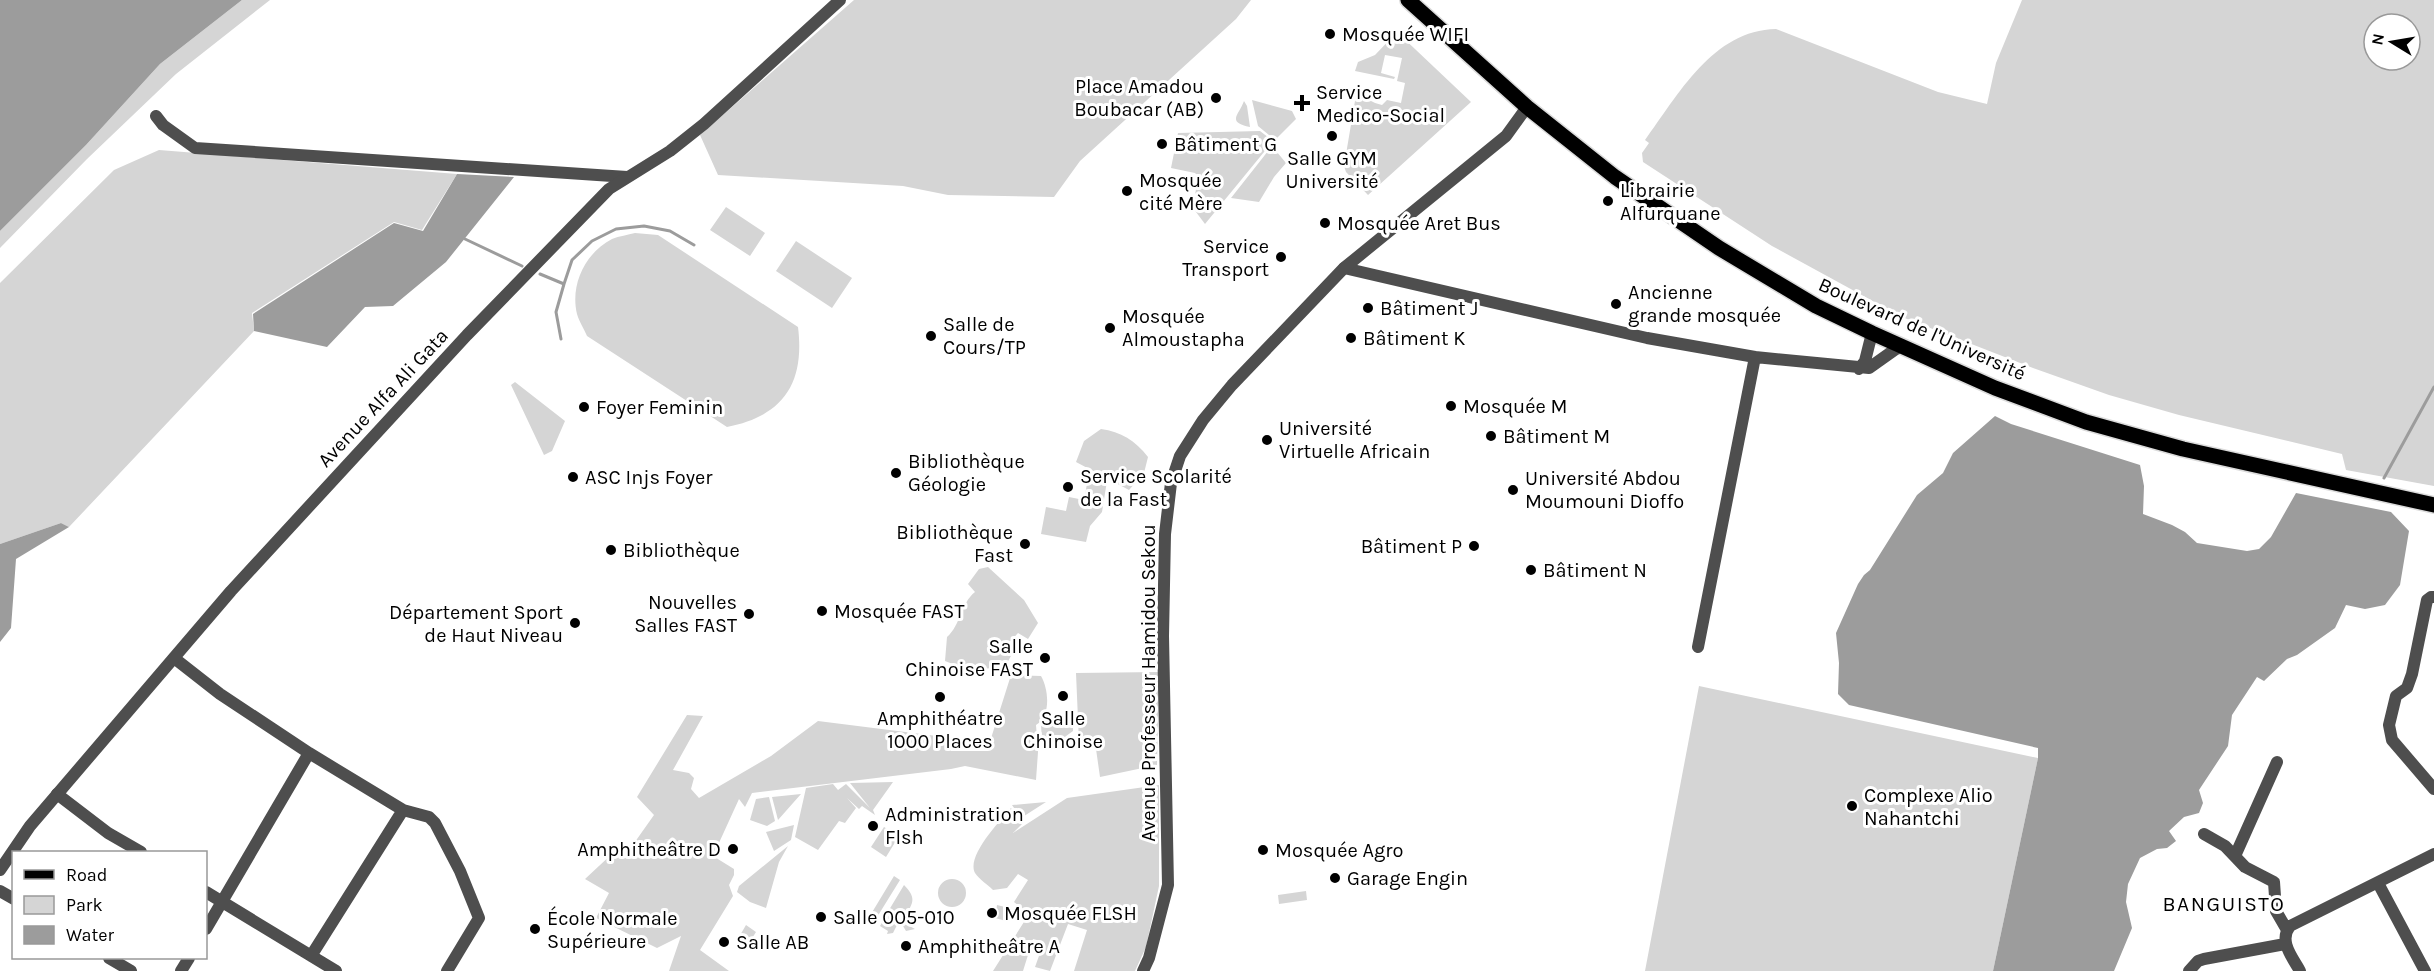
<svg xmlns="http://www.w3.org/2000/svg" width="2434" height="971" viewBox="0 0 2434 971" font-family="Karla,sans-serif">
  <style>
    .green { fill: #d5d5d5; fill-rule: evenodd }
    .water { fill: #9c9c9c }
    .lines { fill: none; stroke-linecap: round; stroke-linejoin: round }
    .stream { stroke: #9c9c9c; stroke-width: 3 }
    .primary-casing { stroke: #dbdbdb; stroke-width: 18 }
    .minor { stroke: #4e4e4e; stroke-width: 12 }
    .tertiary { stroke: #4e4e4e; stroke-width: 12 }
    .primary { stroke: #000; stroke-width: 15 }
    .poi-dot { fill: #000; stroke: #fff; stroke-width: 2 }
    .labels { text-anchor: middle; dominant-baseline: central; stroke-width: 6; stroke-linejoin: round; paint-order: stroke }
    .poi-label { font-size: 20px; fill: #000; stroke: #fff; text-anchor: start }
    .street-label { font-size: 20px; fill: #000; stroke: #fff }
    .neighbourhood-label { font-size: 21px; letter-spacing: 1.5px; fill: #000; stroke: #fff }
  </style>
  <rect width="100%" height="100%" fill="#fff"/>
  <!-- green -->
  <path class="green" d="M242 0H270L176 74 87 159 0 248V231L86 145 160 64Z
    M854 0H1251L1236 19 1080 161 1054 197 948 195 903 186 718 175 700 135Z
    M2022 0H2434V486L2346 470 2342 454 2179 415 2109 395 2033 368 1902 317 1772 246 1643 162 1642 153 1649 143 1645 140C1678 95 1713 30 1776 29L1938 92 1987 104 1996 63ZM2374 24H2410V60H2374Z
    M1397 32 1471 102 1368 195 1346 172 1344 166 1356 95C1366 97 1372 103 1382 105L1387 100 1401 103 1405 83 1397 81 1402 58 1385 55 1381 73 1395 77 1394 79 1355 71 1358 62 1375 55Z
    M1252 100 1292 111 1296 119 1275 140 1258 126Z
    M1244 101 1247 106 1250 127C1226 122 1239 115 1244 101Z
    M1260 131 1273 141 1205 224 1193 208 1198 176 1195 173 1171 168 1178 133Z
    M1272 146 1286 163 1274 177 1259 202 1231 198Z
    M159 150 457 174 422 230 394 222 252 313 254 331 69 527 61 523 0 544V283L114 170Z
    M726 207 765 233 750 256 710 230Z
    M635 233 658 235 798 327C805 384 783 416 727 427L587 336C584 329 579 321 577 314 570 285 585 253 612 239 619 236 628 235 635 233Z
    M796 241 852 278 832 308 776 271Z
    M515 382 565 421 552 451 544 455 511 385Z
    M1101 429C1121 432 1135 440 1148 457L1144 473 1129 490 1076 462 1084 441Z
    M1089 473 1107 481 1102 512 1090 526 1086 542 1041 534 1046 507 1066 511 1069 497 1084 500Z
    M988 567 1024 600 1038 623 1028 639 1018 633 1007 645 1012 654 1005 667 968 670 945 661 947 637C961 625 960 604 975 592L968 584 979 569Z
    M1159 672 1157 765 1100 777 1095 742 1079 743 1076 673Z
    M1011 675 1041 676C1049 690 1051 716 1036 725L1038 752 1036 780 965 766 951 769 752 793 745 807 739 799 713 856 734 869V875L729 885 733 896 700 950 729 971H669L681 936 657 948 596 918 609 893 585 879 614 852 625 856 654 815 637 797 687 715 703 716 673 770 689 773 694 778 691 789 699 798 771 756 818 721 945 737 951 751H987Z
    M1699 686 2038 758 1993 971H1645Z
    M1041 725H1073V731L1062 739 1042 740Z
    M893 782 873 810 875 815 862 806 859 809 847 798 856 808 845 823 839 821 818 850 795 837 806 788 833 784 838 790 846 784 870 808 850 783Z
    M1159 785V886L1146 947 1135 971H1074L1087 930 1068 924 1050 971 1035 967 1044 942 1033 939 1023 971H993L1029 914 1014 902 1028 880 1018 874 1007 888 993 890C988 885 979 879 975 873 966 856 1000 821 1011 808L1022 824 1013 833 1067 798Z
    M801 794 778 820 772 797Z
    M769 797 775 821 767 826 750 820 756 799Z
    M1046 802 1021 818 1012 805Z
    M794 825 791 840 774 851 766 832Z
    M884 827 899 836 886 857 871 847Z
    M788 846 779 862 766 908 750 902 737 892 739 886Z
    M894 876 900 880 874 922 868 919Z
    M938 893a14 14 0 1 1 28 0a14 14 0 1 1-28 0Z
    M904 885C918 899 912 904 904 918L889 910Z
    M1306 891 1307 900 1279 904 1278 895Z
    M997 905 1009 908 1006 921 995 918Z
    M887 914 915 929 906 931 903 926 897 925 893 933 887 934 888 931 880 926Z
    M746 925 756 932 749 943 739 937Z"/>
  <!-- water -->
  <path class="water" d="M0 0H242L160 64 86 145 0 231Z
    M457 174 514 177 446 262 393 306 365 307 327 347 254 331 253 314 394 223 423 231Z
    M1995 416 2011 424 2140 465 2144 486 2143 514 2172 525 2185 532 2197 543 2247 551 2259 549 2271 537 2296 493 2391 512 2409 531 2400 585 2385 605 2365 609 2346 605 2335 628 2297 655 2287 659 2264 681 2257 677 2232 715 2228 746 2199 790 2203 803 2199 813 2184 817 2169 831 2176 841 2167 848 2157 849 2140 858 2128 884 2126 902 2132 928 2114 971H1993L2038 758V748L1849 705 1838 694 1839 663 1836 633 1858 584 1864 575 1870 570 1917 495 1943 473 1953 453Z
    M61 523 69 527 16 559 11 628 0 642V544Z"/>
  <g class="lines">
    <!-- stream -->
    <path class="stream" d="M465 239 522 266
      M540 274 564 284
      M561 339 556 312 564 284 572 260 592 241 616 229 644 226 670 231 694 245
      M2384 478 2434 387"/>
    <defs>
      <path id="primary" d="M1408 0 1527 107 1615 177 1719 248 1816 306 1872 333 1995 388 2086 422 2183 449 2434 505"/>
    </defs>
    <!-- primary casing -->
    <use href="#primary" class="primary-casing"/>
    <!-- minor -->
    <path class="minor" d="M156 116 163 125 195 148 627 177
      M1344 268 1647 338 1755 357 1869 368 1900 346
      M1859 369 1865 361 1872 333
      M2434 597H2431L2427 600 2412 674 2407 688 2396 696 2389 725 2392 740 2434 789
      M1698 647 1755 357
      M174 658 220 694 309 753
      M57 794 108 833 141 852
      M2204 834 2225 846 2245 867 2274 882 2276 911 2287 930
      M2235 856 2277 762
      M2378 883 2425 971
      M0 891 14 899
      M206 892 336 971
      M206 929 309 753 403 810 429 817 435 823 460 871 479 918 447 971
      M311 956 403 810
      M109 958 131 971
      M181 971 189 958
      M2189 971 2198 961 2204 959 2285 944
      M2300 971C2293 958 2278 941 2290 926L2434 854"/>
    <!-- tertiary -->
    <path class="tertiary" d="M0 870 30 826 231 591 467 335 609 189 670 151 704 124 840 0
      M1143 971 1149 958 1168 885 1163 636 1165 534 1171 483 1180 456 1203 420 1232 385 1344 268 1506 136 1527 107"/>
    <!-- primary -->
    <use href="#primary" class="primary"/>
  </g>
  <!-- markers -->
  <g class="poi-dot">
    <circle cx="1330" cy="34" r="6"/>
    <circle cx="1216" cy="98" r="6"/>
    <path d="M1299 94h6v6h6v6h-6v6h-6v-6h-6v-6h6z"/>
    <circle cx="1332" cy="136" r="6"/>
    <circle cx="1162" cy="144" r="6"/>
    <circle cx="1127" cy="191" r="6"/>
    <circle cx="1608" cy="201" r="6"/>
    <circle cx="1325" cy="223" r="6"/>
    <circle cx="1281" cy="257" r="6"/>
    <circle cx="1616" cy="304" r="6"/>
    <circle cx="1368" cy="308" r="6"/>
    <circle cx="1110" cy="328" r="6"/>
    <circle cx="931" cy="336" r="6"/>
    <circle cx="1351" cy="338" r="6"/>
    <circle cx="1451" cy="406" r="6"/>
    <circle cx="584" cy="407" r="6"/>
    <circle cx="1491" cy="436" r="6"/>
    <circle cx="1267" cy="440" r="6"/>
    <circle cx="896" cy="473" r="6"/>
    <circle cx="573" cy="477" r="6"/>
    <circle cx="1068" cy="487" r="6"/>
    <circle cx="1513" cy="490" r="6"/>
    <circle cx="1025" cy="544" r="6"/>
    <circle cx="1474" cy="546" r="6"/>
    <circle cx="611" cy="550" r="6"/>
    <circle cx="1531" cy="570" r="6"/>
    <circle cx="822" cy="611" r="6"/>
    <circle cx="749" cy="614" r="6"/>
    <circle cx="575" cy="623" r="6"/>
    <circle cx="1045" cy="658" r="6"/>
    <circle cx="1063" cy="696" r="6"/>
    <circle cx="940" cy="697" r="6"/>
    <circle cx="1852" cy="806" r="6"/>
    <circle cx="873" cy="826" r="6"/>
    <circle cx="733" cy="849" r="6"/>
    <circle cx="1263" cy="850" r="6"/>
    <circle cx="1335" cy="878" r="6"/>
    <circle cx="992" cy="913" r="6"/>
    <circle cx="821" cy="917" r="6"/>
    <circle cx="535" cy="929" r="6"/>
    <circle cx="724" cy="942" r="6"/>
    <circle cx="906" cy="946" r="6"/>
  </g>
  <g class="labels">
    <!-- poi labels -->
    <g class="poi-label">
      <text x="1342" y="34">Mosquée WIFI</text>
      <text x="1204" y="86" text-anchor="end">Place Amadou<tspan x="1204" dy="23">Boubacar (AB)</tspan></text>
      <text x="1316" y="92">Service<tspan x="1316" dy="23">Medico-Social</tspan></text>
      <text x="1174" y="144">Bâtiment G</text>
      <text x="1332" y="158" text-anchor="middle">Salle GYM<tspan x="1332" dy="23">Université</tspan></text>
      <text x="1139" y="180">Mosquée<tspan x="1139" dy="23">cité Mère</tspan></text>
      <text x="1620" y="190">Librairie<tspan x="1620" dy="23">Alfurquane</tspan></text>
      <text x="1337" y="223">Mosquée Aret Bus</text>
      <text x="1269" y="246" text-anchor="end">Service<tspan x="1269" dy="23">Transport</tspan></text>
      <text x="1628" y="292">Ancienne<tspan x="1628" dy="23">grande mosquée</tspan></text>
      <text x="1380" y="308">Bâtiment J</text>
      <text x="1122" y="316">Mosquée<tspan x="1122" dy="23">Almoustapha</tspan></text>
      <text x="943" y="324">Salle de<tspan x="943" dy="23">Cours/TP</tspan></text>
      <text x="1363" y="338">Bâtiment K</text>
      <text x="1463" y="406">Mosquée M</text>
      <text x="596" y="407">Foyer Feminin</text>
      <text x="1279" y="428">Université<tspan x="1279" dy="23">Virtuelle Africain</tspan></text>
      <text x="1503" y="436">Bâtiment M</text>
      <text x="908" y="461">Bibliothèque<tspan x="908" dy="23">Géologie</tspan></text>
      <text x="1080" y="476">Service Scolarité<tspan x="1080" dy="23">de la Fast</tspan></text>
      <text x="585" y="477">ASC Injs Foyer</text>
      <text x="1525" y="478">Université Abdou<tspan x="1525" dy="23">Moumouni Dioffo</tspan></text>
      <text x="1013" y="532" text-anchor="end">Bibliothèque<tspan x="1013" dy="23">Fast</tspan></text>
      <text x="1462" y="546" text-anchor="end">Bâtiment P</text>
      <text x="623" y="550">Bibliothèque</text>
      <text x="1543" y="570">Bâtiment N</text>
      <text x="737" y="602" text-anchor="end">Nouvelles<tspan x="737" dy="23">Salles FAST</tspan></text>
      <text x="834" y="611">Mosquée FAST</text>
      <text x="563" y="612" text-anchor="end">Département Sport<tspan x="563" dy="23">de Haut Niveau</tspan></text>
      <text x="1033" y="646" text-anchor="end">Salle<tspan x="1033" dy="23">Chinoise FAST</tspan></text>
      <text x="940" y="718" text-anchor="middle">Amphithéatre<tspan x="940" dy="23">1000 Places</tspan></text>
      <text x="1063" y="718" text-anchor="middle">Salle<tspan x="1063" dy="23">Chinoise</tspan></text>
      <text x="1864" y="795">Complexe Alio<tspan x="1864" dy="23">Nahantchi</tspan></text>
      <text x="885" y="814">Administration<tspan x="885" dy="23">Flsh</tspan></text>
      <text x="721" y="849" text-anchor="end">Amphitheâtre D</text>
      <text x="1275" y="850">Mosquée Agro</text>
      <text x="1347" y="878">Garage Engin</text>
      <text x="1004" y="913">Mosquée FLSH</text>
      <text x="833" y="917">Salle 005-010</text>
      <text x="547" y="918">École Normale<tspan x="547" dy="23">Supérieure</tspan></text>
      <text x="736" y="942">Salle AB</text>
      <text x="918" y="946">Amphitheâtre A</text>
    </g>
    <!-- street labels -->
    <g class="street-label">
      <text transform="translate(1922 329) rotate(24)">Boulevard de l'Université</text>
      <text transform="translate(383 398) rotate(-47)">Avenue Alfa Ali Gata</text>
      <text transform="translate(1148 683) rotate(-90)">Avenue Professeur Hamidou Sekou</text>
    </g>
    <!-- neighbourhood labels -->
    <g class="neighbourhood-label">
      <text x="2224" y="904">BANGUISTO</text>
    </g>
  </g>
  <!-- legend -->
  <rect x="12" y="851" width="195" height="108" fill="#ffffff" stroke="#999999" stroke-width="1.5"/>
  <rect x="24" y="870" width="30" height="9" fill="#000000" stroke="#999999" stroke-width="1.5"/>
  <text x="66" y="881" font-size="18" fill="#000000">Road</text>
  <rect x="24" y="896" width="30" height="18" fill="#d5d5d5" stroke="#999999" stroke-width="1.5"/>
  <text x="66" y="911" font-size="18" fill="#000000">Park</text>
  <rect x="24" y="926" width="30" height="18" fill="#9c9c9c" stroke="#999999" stroke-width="1.5"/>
  <text x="66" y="941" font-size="18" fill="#000000">Water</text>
  <!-- north arrow -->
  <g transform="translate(2392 42) rotate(281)"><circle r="28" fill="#ffffff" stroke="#999999" stroke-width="1.5"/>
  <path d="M0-4.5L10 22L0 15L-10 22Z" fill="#000000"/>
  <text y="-9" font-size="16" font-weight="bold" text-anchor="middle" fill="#000000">N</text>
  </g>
</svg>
